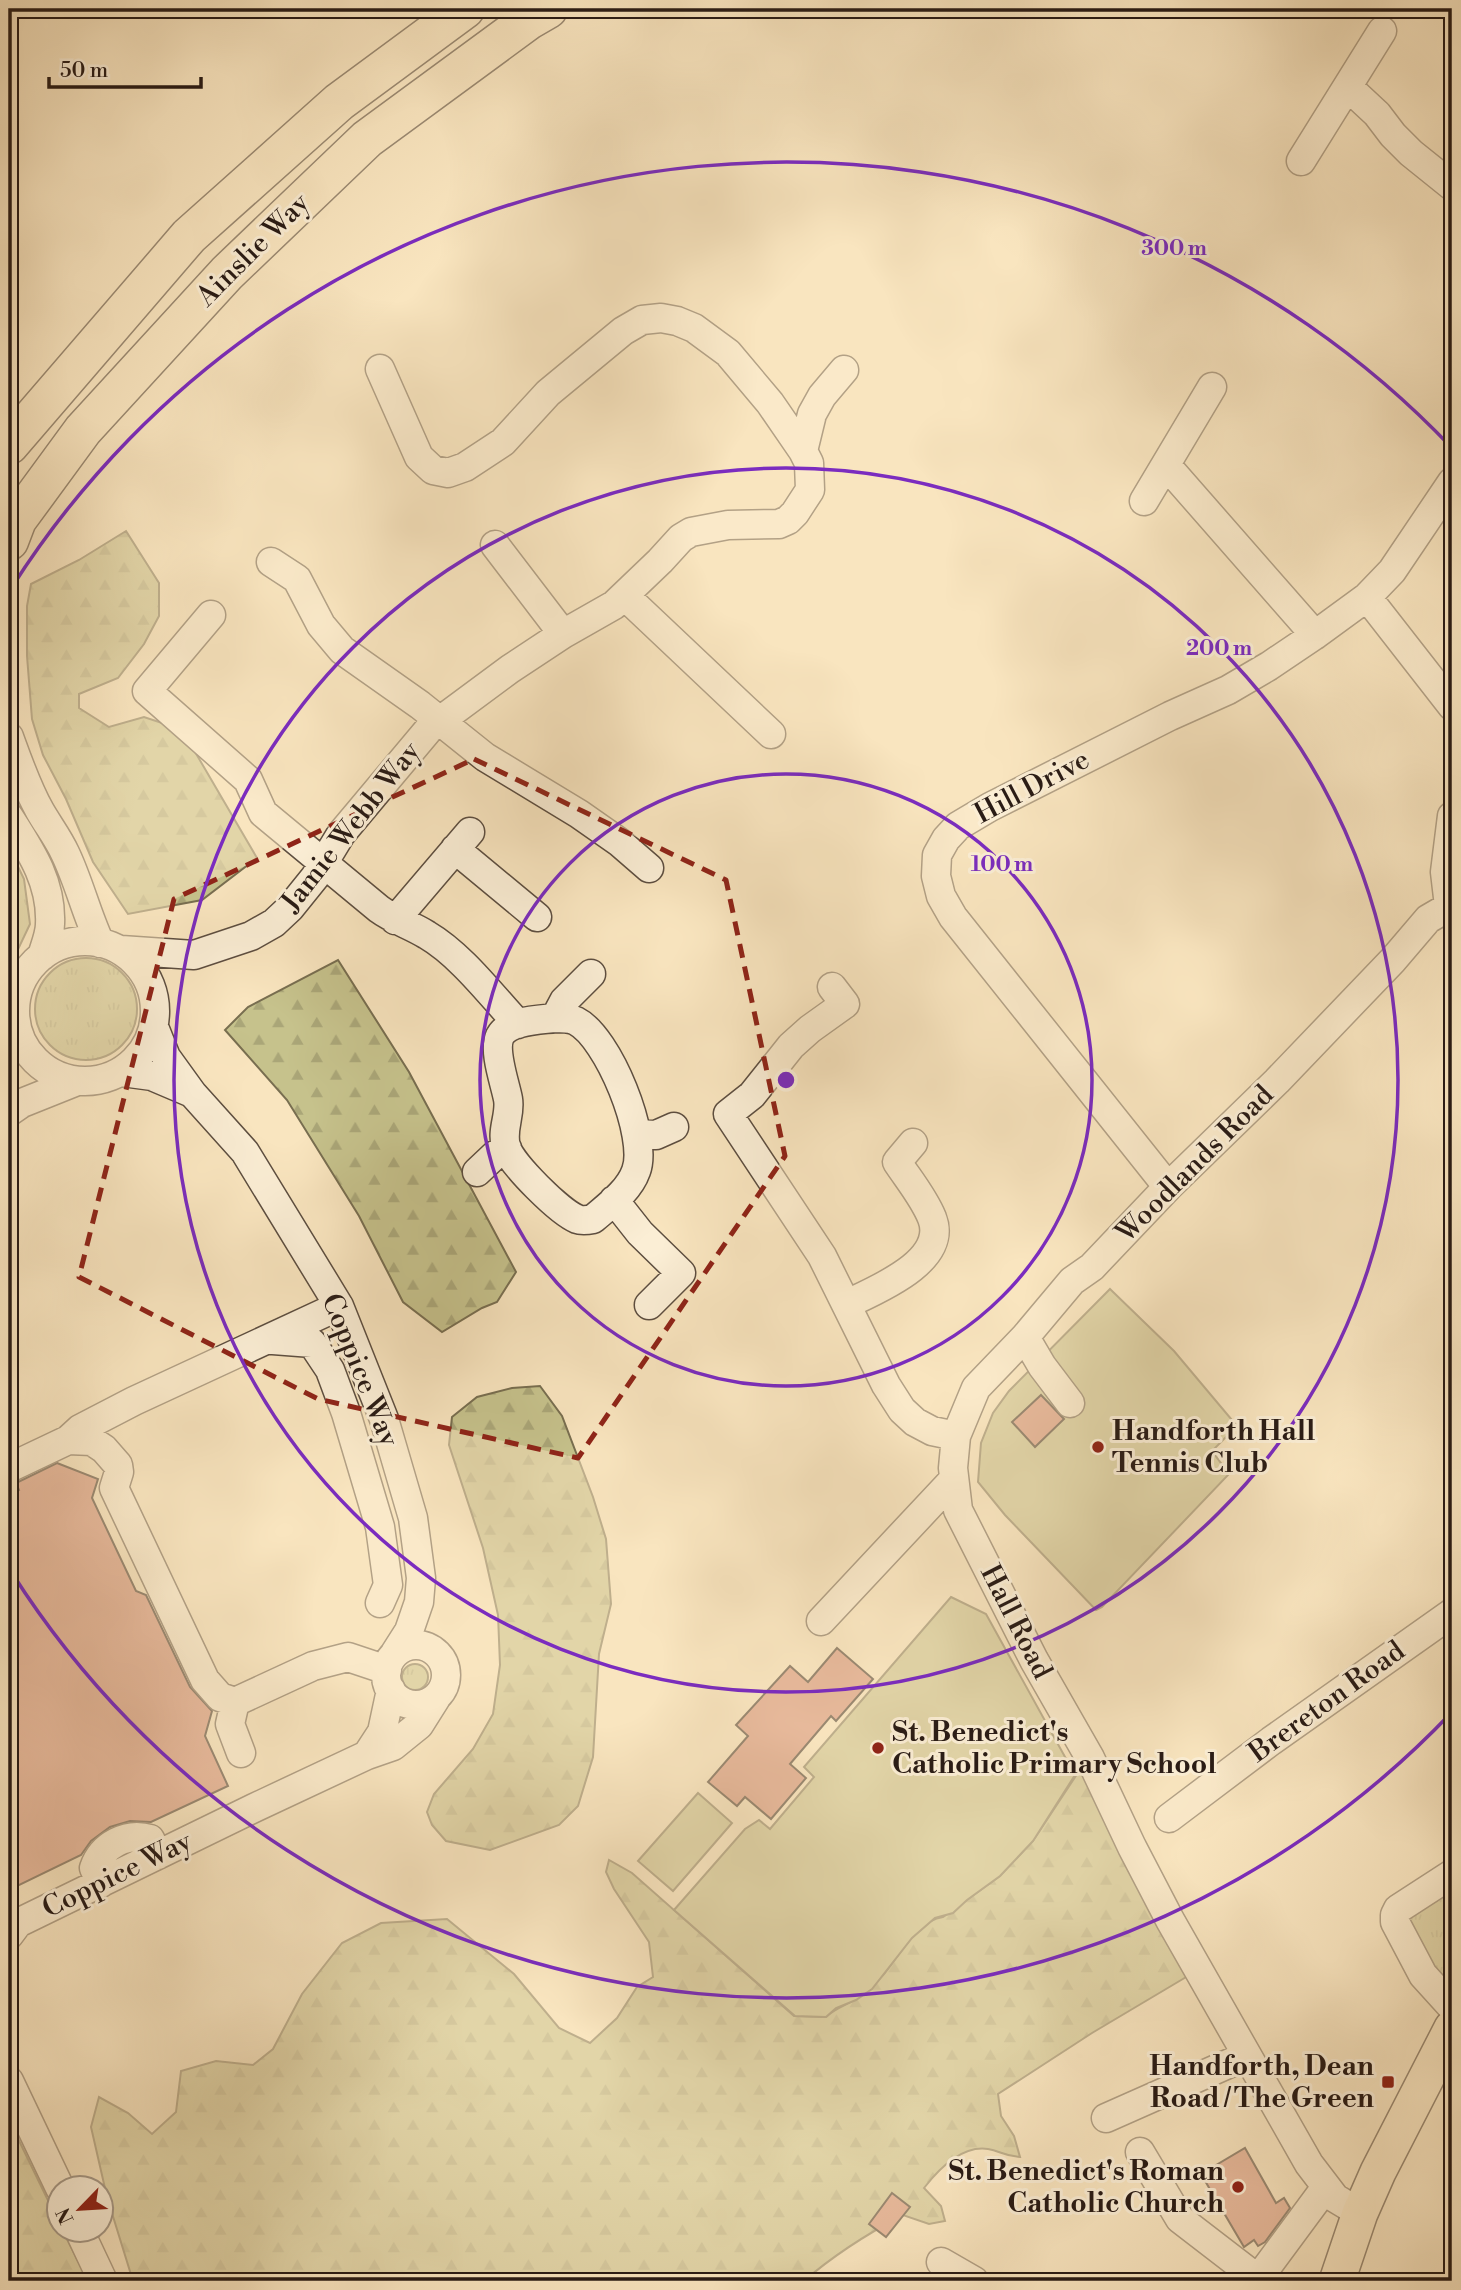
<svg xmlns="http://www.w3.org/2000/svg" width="1461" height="2290" viewBox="0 0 1461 2290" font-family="'Libre Bodoni',serif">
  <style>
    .grass { fill: url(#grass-tufts); stroke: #786e50; stroke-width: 2 }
    .forest { fill: url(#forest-firs); stroke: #786e50; stroke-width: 2 }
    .green { fill: #c6c28c; stroke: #786e50; stroke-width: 2 }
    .building { fill: #d28672; stroke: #291b15; stroke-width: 2 }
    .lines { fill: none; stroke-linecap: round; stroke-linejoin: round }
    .minor-casing { stroke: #5d4e40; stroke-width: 31 }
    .major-casing { stroke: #291b15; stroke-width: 38 }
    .highway-casing { stroke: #291b15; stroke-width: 41 }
    .minor { stroke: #fbeed5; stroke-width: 28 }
    .major { stroke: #f9e5bf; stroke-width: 35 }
    .highway { stroke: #f9e5bf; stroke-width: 38 }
    .marked { fill: none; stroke: #8f2418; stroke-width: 5; stroke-dasharray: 14 9; stroke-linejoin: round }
    .ring { fill: none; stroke: #7b2cbf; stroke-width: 3.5 }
    .poi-dot { fill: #8f2418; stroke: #fbeed5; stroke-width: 2.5 }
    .labels { text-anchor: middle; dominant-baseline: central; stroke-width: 6; stroke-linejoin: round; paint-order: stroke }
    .street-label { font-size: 28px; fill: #291b15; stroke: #fbeed5 }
    .poi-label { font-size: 28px; font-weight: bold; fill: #291b15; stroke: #fbeed5; text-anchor: start }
    .centre { fill: #7b2cbf; stroke: #fbeed5; stroke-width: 3.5 }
    .ring-label { font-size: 21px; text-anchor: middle; font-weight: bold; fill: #7b2cbf; stroke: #fbeed5; stroke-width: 6; stroke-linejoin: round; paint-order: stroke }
  </style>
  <defs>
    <pattern id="grass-tufts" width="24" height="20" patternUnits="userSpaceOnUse" patternTransform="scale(1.75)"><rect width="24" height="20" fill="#c6c28c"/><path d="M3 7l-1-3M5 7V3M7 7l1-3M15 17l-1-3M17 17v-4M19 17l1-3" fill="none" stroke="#aaa678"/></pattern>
    <pattern id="forest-firs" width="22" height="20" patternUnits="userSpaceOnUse" patternTransform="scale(1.75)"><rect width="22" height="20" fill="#c6c28c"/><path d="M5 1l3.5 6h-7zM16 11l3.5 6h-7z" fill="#aaa678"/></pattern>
  </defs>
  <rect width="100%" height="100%" fill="#f9e5bf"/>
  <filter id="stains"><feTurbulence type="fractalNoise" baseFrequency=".00286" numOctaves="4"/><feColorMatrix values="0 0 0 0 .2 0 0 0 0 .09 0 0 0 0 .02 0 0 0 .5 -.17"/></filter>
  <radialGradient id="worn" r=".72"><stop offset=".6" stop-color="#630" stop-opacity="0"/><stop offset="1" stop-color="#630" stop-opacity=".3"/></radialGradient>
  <!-- grass -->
  <path class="grass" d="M9 848 24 879 30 924 13 960 9 964V926L16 912 9 881Z
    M35 1009a51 51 0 1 1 102 0a51 51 0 1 1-102 0Z
    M402 1677a13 13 0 1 1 26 0a13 13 0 1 1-26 0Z
    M1452 1889V1978L1448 1985 1442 1983 1407 1918Z"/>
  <!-- forest -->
  <path class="forest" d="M126 531 159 583V616L144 644 118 678 79 694V708L109 727 144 717 168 725 191 745 257 858 202 900 128 914 93 862 66 799 43 755 32 719 27 656V606L31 584 79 560Z
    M338 960 409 1072 516 1272 497 1302 482 1308 442 1332 403 1302 359 1216 287 1100 225 1030 248 1007Z
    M540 1386 562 1416 593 1497 606 1539 611 1604 599 1654 593 1757 578 1806 559 1825 490 1850 446 1841 432 1825 427 1812 434 1794 473 1749 493 1714 500 1665 498 1615 483 1548 449 1445 452 1417 477 1397 512 1388Z
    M1085 1762 1198 1970 1092 2033 998 2094 1001 2116 1014 2136 1020 2157C1004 2156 1000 2151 988 2149 962 2145 938 2170 924 2188L941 2206 945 2221 929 2224 903 2215C867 2234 835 2254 804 2281H133L107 2197 91 2127 99 2097 128 2113 152 2134 176 2112 181 2071 216 2061 253 2065 273 2049 302 1994 342 1943 381 1923 447 1919 514 1974 559 2028 590 2043 617 2018 637 1987 653 1977 649 1942 614 1889 606 1872 609 1860 632 1873 794 2016 826 2017C837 2006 852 2004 864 1993 870 1987 878 1981 884 1974 899 1956 918 1920 943 1917L1000 1876 1033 1841Z
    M9 2120 59 2223 60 2230 63 2231 88 2281H9Z"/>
  <!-- green -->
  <path class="green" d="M1110 1289 1174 1351 1237 1426 1212 1451 1229 1474 1102 1607 1096 1610 1005 1515 978 1482 981 1443 993 1413 1009 1391Z
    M951 1597 986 1614 1075 1775 1033 1841 1000 1876 967 1900 953 1913 935 1918 912 1938 872 1989 856 2000 836 2008 826 2017 795 2016 674 1910 745 1829 759 1820 770 1829 814 1777 804 1767Z
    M698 1793 732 1823 673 1891 638 1861Z"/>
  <!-- building -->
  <path class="building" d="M1041 1395 1064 1419 1035 1447 1012 1422Z
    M57 1463 98 1479 92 1498 136 1591 146 1595 190 1687 212 1711 205 1736 228 1786 151 1822 130 1821 110 1827 91 1841 81 1855 9 1890V1495L19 1490 16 1483Z
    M837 1648 873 1679 836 1721 831 1716 790 1764 806 1778 771 1819 745 1797 737 1806 708 1782 748 1736 736 1725 790 1666 808 1682Z
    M1245 2148 1276 2203 1284 2198 1290 2208 1265 2242 1258 2246 1254 2240 1244 2247 1201 2174Z
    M892 2193 910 2207 886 2237 869 2224Z"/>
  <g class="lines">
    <defs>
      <path id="minor" d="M1348 87 1377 114 1393 135 1411 153 1452 186
        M1301 161 1382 31
        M803 451 812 414 822 396 844 370
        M1166 465 1315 635
        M1144 501 1212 387
        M495 545 563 634
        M271 562 297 579 321 625 342 650 420 705 485 757 579 814 619 842 649 868
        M625 596 771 734
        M1367 597 1452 706
        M211 615 147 691 248 780 263 813 379 909C394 920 411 925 427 935 461 955 491 995 518 1024
        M9 737C18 762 27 788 40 811 48 825 58 838 65 853 79 882 86 913 100 943
        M9 817C30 850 52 882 50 924 50 934 45 946 42 956
        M455 849 537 917
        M1449 906 1445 872 1452 816
        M395 920 470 832
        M15 1011a70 70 0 1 1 140 0a70 70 0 1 1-140 0Z
        M121 950 194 955 251 936 274 923 290 908 315 877 341 834 429 729 510 669 563 634 614 605 660 561 681 538 691 532 728 525 779 524 788 520 795 513 810 490 809 463 803 451 770 403 728 353 694 328 677 321 661 318 642 320 623 331 548 393 503 442 465 467 448 473 433 470 419 457 380 369
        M832 987 845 1004 810 1029 791 1046 752 1095 728 1114 822 1256 886 1385 902 1410 915 1422 932 1431 956 1436
        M555 1018C561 1018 570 1018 576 1021 608 1037 649 1137 636 1171 629 1191 608 1206 593 1219 588 1220 582 1221 577 1219 560 1212 512 1165 506 1147 501 1129 511 1115 508 1099 505 1083 493 1051 500 1036 509 1020 538 1020 555 1018Z
        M555 1018 564 1001 591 974
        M154 1027 166 1057 192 1093 245 1152 339 1306 384 1419 413 1518 421 1578 419 1602 409 1631 395 1653
        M122 1072 152 1076 192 1093
        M9 1112 22 1103 77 1081
        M638 1134 656 1135 674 1127
        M477 1172 495 1155 507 1148
        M1168 1187 953 917 941 896 936 876 937 855 946 839 958 826 990 807 1170 716 1228 690 1269 666 1315 635 1367 597 1392 571 1452 482
        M614 1200 640 1233 681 1273 649 1305
        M847 1304C876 1290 949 1261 932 1218 924 1198 909 1180 897 1162L913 1143
        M1025 1337 1042 1366 1070 1403
        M273 1340 312 1343 330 1370 346 1413 380 1527 388 1585 380 1603
        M68 1440 92 1441 104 1449 118 1465 119 1472 114 1488 205 1680 220 1697 235 1702 313 1666 348 1657 387 1670
        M9 1468 68 1440 80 1429 134 1401 339 1306
        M821 1621 954 1479
        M386 1675a30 30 0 1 1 60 0a30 30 0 1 1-60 0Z
        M235 1702 230 1724 241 1753
        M367 1755 382 1732 391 1690
        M1169 1818 1271 1741 1452 1613
        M1452 1874 1398 1909 1395 1915V1922L1423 1975 1452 2007
        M101 1883 94 1868C102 1845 127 1832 150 1839L158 1855
        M9 1935 18 1923 254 1808 367 1755 393 1746 419 1725 436 1698
        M9 2081 60 2188
        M1106 2118 1246 2056
        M1140 2152 1180 2219 1258 2279 1326 2187
        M1360 2213 1335 2198 1309 2164 1170 1920 1132 1847 1090 1758 1034 1660 958 1510 953 1468 956 1436 976 1388 1025 1337 1072 1281 1092 1267 1168 1187 1277 1081 1393 960 1428 919 1452 905
        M79 2230 103 2281
        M941 2262 974 2281"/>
      <path id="major" d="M1337 2281 1360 2213 1378 2172 1452 2028"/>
      <path id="highway" d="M9 445 189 236 339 102 465 9
        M9 541 17 520 83 430 227 273 367 139 529 20 548 9"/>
    </defs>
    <!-- minor casing -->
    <use href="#minor" class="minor-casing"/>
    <!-- major casing -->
    <use href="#major" class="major-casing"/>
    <!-- highway casing -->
    <use href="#highway" class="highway-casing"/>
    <!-- minor -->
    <use href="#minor" class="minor"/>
    <!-- major -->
    <use href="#major" class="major"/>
    <!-- highway -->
    <use href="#highway" class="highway"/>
  </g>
  <!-- marked area -->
  <path d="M0 0H1461V2290H0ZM474 759 726 880 785 1156 578 1458 318 1399 79 1277 174 899Z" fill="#f9e5bf" fill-opacity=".55" fill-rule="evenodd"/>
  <path class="marked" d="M474 759 726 880 785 1156 578 1458 318 1399 79 1277 174 899Z"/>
  <!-- distance rings -->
  <g class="ring">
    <circle cx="786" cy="1080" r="306"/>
    <circle cx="786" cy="1080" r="612"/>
    <path d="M1452 1712A918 918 0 0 1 12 1573M12 587A918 918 0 0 1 1452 448"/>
  </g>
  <!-- markers -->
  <g class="poi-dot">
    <circle cx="1098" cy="1447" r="7"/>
    <circle cx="878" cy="1748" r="7"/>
    <rect x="1381" y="2075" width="14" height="14" rx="3.5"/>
    <circle cx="1238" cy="2187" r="7"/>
  </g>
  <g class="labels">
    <!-- street labels -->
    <g class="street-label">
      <text transform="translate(253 250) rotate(-45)">Ainslie Way</text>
      <text transform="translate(1032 787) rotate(-28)">Hill Drive</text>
      <text transform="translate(351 827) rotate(-52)">Jamie Webb Way</text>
      <text transform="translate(1195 1164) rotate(-45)">Woodlands Road</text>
      <text transform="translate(360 1370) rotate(68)">Coppice Way</text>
      <text transform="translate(1016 1622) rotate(63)">Hall Road</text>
      <text transform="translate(1327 1702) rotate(-36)">Brereton Road</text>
      <text transform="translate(117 1875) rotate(-26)">Coppice Way</text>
    </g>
    <!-- poi labels -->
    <g class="poi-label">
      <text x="1112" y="1431">Handforth Hall<tspan x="1112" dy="32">Tennis Club</tspan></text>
      <text x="892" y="1732">St. Benedict's<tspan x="892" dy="32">Catholic Primary School</tspan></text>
      <text x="1374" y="2066" text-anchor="end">Handforth, Dean<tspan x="1374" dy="32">Road / The Green</tspan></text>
      <text x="1224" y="2171" text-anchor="end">St. Benedict's Roman<tspan x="1224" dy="32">Catholic Church</tspan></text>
    </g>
  </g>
  <circle cx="786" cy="1080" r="10" class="centre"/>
  <g class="ring-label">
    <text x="1174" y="255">300 m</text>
    <text x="1219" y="655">200 m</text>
    <text x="1002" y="871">100 m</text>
  </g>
  <!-- margin -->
  <rect width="1461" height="2290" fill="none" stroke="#f9e5bf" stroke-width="35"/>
  <rect x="10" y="10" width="1440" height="2269" fill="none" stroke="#291b15" stroke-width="3.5"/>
  <rect x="18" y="18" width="1426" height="2255" fill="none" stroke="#291b15" stroke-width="2"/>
  <!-- north arrow -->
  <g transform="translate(80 2209) rotate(245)"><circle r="33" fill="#fbeed5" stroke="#a79a88" stroke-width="2"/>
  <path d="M0-5L12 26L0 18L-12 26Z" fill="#8f2418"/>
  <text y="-10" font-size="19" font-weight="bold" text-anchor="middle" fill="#291b15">N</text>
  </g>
  <!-- scale -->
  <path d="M49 77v10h152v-10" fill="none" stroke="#291b15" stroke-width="3.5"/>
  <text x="60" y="77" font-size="21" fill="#291b15" stroke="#fbeed5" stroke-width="5" paint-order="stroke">50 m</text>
  <rect width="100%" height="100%" filter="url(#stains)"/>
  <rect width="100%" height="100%" fill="url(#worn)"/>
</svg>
